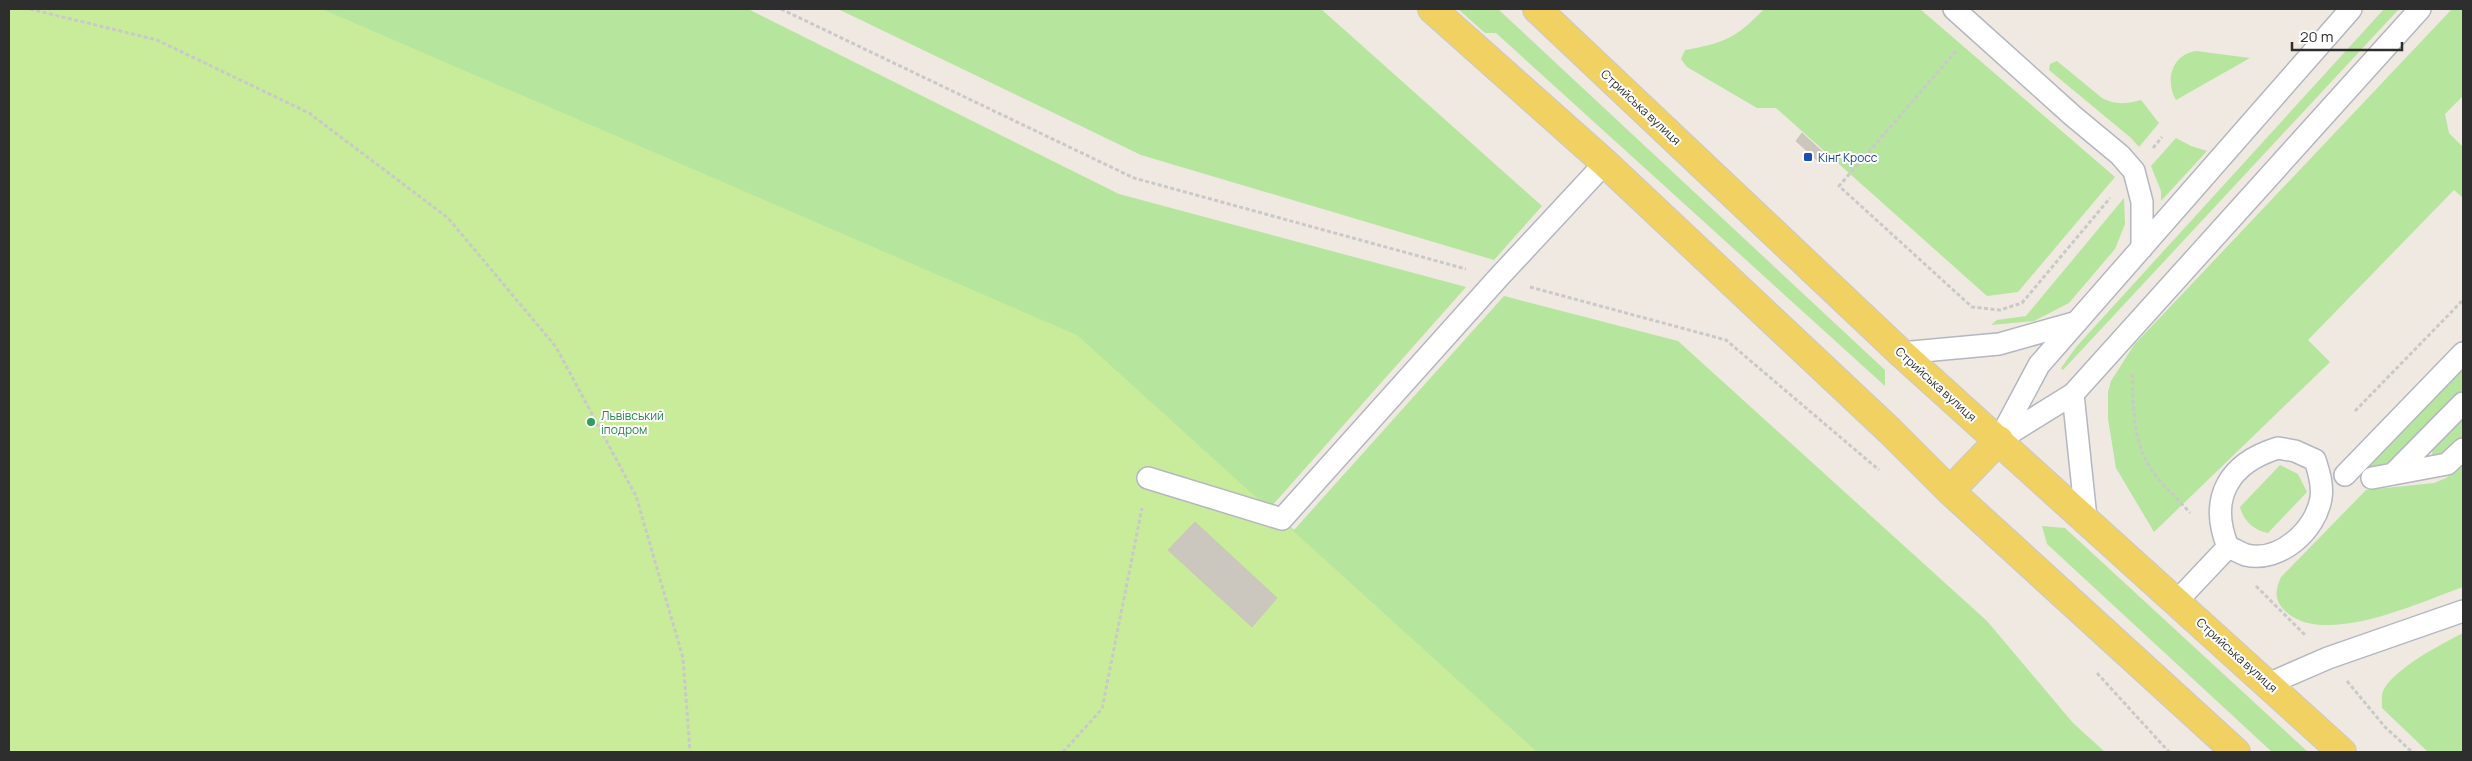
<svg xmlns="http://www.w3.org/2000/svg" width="2472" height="761" viewBox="0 0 2472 761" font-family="Manrope,sans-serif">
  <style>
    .green { fill: #b6e59e }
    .pitch { fill: #c9ec9a }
    .building { fill: #cbc7bf; stroke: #cbc5ba }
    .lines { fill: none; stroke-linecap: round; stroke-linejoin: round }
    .lane-casing { stroke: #b4b7c1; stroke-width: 24 }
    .primary-casing { stroke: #c9c9c9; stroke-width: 30 }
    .path { stroke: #c9c9c9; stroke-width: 3; stroke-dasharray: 4 2.5; stroke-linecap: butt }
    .lane { stroke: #fff; stroke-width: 21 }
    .primary { stroke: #f2d163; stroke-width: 28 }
    .transit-dot { fill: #1a4fb4; stroke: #fff; stroke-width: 2 }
    .leisure-dot { fill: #2e9e5b; stroke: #fff; stroke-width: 2 }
    .labels { text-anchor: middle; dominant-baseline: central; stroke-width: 4; stroke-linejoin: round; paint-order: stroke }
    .street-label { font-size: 12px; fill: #2e2e2e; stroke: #fff }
    .transit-label { font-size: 12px; fill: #164399; stroke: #fff; text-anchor: start }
    .leisure-label { font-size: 12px; fill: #27864d; stroke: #fff; text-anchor: start }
  </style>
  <rect width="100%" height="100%" fill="#efe9e1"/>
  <!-- green -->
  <path class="green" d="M150 9H748L1119 194 1466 287 1270 508 1294 530 1504 296 1678 341 1987 621 2073 723 2105 752H722Z
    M838 9H1321L1542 206 1494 260 1141 155Z
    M1458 9H1498L1885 370V386L1496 33H1485Z
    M1764 9H1920L2115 177 2018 292 1987 296 1776 108H1757L1687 67 1681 59 1685 50C1725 43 1736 38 1764 9Z
    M2384 9H2399L2063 370 2061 368 2077 346Z
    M2452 9H2463V96L2445 114 2449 133 2463 147V198L2454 190 2308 340 2330 362 2154 532 2116 468 2108 419V392L2111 381 2134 345Z
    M2196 51 2250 58 2176 100C2165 81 2171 55 2196 51Z
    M2057 61 2102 98C2115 105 2127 104 2141 100L2159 123 2139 147 2131 138 2049 70 2050 64Z
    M2176 138 2191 146 2207 151 2161 201V191L2151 166Z
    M2124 198 2125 224 2115 249 2069 303 2034 321 1991 325 1997 320 2026 316Z
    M2463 369V389L2401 452 2385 465 2365 470Z
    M2463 417V436L2447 453 2436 457 2432 454 2433 448Z
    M2280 465 2298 474 2307 492 2268 533C2253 530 2244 521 2240 507Z
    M2463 466V587C2420 602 2324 648 2285 611 2274 600 2275 590 2281 577L2366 490 2434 483 2446 478Z
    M2042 526 2065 528 2308 752H2272L2047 544Z
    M2463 633V752H2428L2382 708C2382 703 2381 694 2384 689 2396 668 2441 644 2463 633Z"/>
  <!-- pitch -->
  <path class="pitch" d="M9 9H322L1077 335 1537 752H9Z"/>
  <!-- building -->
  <path class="building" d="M1802 133 1826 155 1820 163 1796 141Z
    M1195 522 1277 598 1252 627 1168 550Z"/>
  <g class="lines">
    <defs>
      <path id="lane" d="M1954 9 2073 116 2120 155 2134 171 2142 202V248
        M1901 353 1999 344 2077 322
        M2073 394 2086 518
        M1999 440 2073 394 2420 9
        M1999 440 2039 365 2351 9
        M2278 448 2295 451 2315 460C2319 472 2323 485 2321 498 2316 530 2280 563 2246 555 2240 553 2234 549 2228 547 2208 498 2229 463 2278 448Z
        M2393 474 2463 403
        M2345 475 2463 353
        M1148 478 1282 519 1498 278 1605 163
        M2372 478 2447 464 2463 449
        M2177 601 2228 547
        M2268 684 2328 658 2463 611"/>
      <path id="primary" d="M1432 9 1605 163 1890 431 1950 491 2236 752
        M1537 9 1901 353 2342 752
        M1950 491 1999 440"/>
    </defs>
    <!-- lane casing -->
    <use href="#lane" class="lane-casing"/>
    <!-- primary casing -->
    <use href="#primary" class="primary-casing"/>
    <!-- path -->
    <path class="path" d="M30 9 157 40 309 113 448 218 556 347 636 496 683 658 690 752
      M781 9 1134 178 1466 269
      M1956 51 1839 186 1972 307 2000 310 2022 303 2110 198
      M2153 148 2162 137
      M1530 287 1726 340 1879 470
      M2132 374C2134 407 2132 441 2151 469 2162 485 2177 498 2190 513
      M2355 411 2463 300
      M2256 586 2306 636
      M2097 673 2169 752
      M2347 681 2385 727 2412 752
      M1063 752 1102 709 1142 508"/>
    <!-- lane -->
    <use href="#lane" class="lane"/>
    <!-- primary -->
    <use href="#primary" class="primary"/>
  </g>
  <!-- markers -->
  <rect class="transit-dot" x="1803" y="152" width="10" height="10" rx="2.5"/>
  <circle class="leisure-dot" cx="591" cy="422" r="5"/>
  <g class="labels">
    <!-- street labels -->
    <g class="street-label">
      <text transform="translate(1641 107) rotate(43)">Стрийська вулиця</text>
      <text transform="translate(1936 384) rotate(42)">Стрийська вулиця</text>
      <text transform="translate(2237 655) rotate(42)">Стрийська вулиця</text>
    </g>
    <!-- transit labels -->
    <g class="transit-label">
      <text x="1818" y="157">Кінґ Кросс</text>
    </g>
    <!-- leisure labels -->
    <g class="leisure-label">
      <text x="601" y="415">Львівський<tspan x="601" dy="14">іподром</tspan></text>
    </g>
  </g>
  <!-- border -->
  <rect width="2472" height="761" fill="none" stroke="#2e2e2e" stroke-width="20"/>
  <!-- scale -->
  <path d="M2292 42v8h110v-8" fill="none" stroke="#2e2e2e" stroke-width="2.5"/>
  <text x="2300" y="42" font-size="15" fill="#2e2e2e" stroke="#ffffff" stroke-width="4" paint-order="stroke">20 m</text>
</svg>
